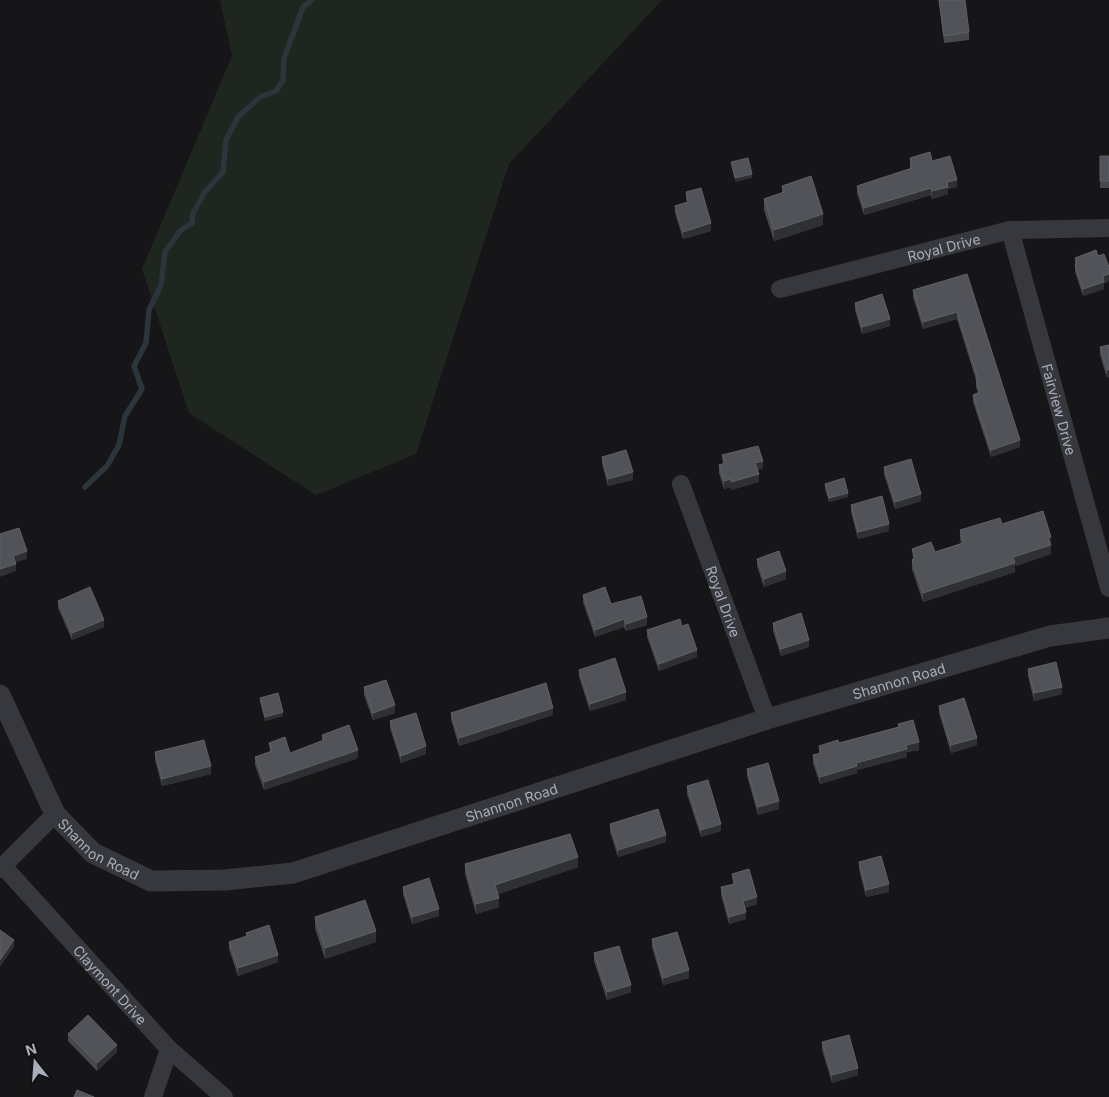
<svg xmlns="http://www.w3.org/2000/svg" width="1109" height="1097" viewBox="0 0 1109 1097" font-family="Inter,sans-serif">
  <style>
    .green { fill: #1e261f }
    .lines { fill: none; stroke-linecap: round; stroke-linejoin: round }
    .stream { stroke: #2c353c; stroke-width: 5.5 }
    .minor { stroke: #37383d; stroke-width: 18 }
    .tertiary { stroke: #37383d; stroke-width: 21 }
    .wall { fill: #47494d }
    .shaded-wall { fill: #2f3033 }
    .building { fill: #525359; stroke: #5f6168 }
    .labels { text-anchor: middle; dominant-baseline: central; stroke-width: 4; stroke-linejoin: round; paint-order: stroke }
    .street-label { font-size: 14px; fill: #a8adb8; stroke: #111113 }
  </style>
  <rect width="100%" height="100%" fill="#161618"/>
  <!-- green -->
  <path class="green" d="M220 0H662L509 164 416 454 316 495 189 413 142 269 232 56Z"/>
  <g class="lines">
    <!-- stream -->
    <path class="stream" d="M85 487 107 466 119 445 125 416 142 389 134 366 146 343 149 310 161 285 165 252 180 231 192 223 193 213 205 192 223 172 226 140 238 117 260 97 276 91 283 80 284 58 303 7 312 0"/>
    <!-- minor -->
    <g class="minor">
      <path id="s1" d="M1010 230 1109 588"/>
      <path id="s2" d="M780 289 1010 230 1109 228"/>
      <path id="s3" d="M681 484 767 719"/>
      <path id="s4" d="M3 866 169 1049 224 1097"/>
      <path d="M0 869 55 814"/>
      <path d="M153 1097 169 1049"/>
    </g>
    <!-- tertiary -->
    <path class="tertiary" id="s5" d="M0 695 55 814 93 853 151 881 225 880 293 873 767 719 1050 636 1109 628"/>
  </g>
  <!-- wall -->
  <path class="wall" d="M939 0 969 32V40L944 43Z
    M1100 156H1109V188H1100Z
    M910 158 932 161 957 187 948 189V194L932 199 931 195 864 215 857 193V186L910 169Z
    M782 186 823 225 774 241 764 210V199L782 193Z
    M686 192 711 231 683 239 675 213V206L687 202 686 199Z
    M1098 256 1109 267V281L1104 283V289L1083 296 1075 272V258Z
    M967 274 1020 447 991 457 973 402V395L978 393 976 387V380L957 319 923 329 913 297V290Z
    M855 303 890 326 862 334 855 310Z
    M1109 345 1107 378 1100 355V347Z
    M722 455 763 468 757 470 759 482 731 490V487L724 489 719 473V465L723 464Z
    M602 457 633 480 608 486 602 464Z
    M884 467 921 501 895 509 884 474Z
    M825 484 848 497 829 502 825 488Z
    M851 505 889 531 858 539 851 512Z
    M1002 524 1051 546V554L1015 566V572L923 602 912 569V560L913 559 912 549 935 552 961 543 960 539V530Z
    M757 559 786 579 764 587 757 566Z
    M583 595 611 604 647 625 626 631 624 627 595 637 583 602Z
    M58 601 104 627 72 640 58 608Z
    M773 623 809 647 781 656 773 631Z
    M682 626 697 657 659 671 647 637V630Z
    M1028 669 1062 694 1034 701 1028 676Z
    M579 670 626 700 590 711 579 677Z
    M364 687 395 713 373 720 364 695Z
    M260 698 283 716 265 721 260 701Z
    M939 706 977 745 951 753 939 713Z
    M451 713 553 715 459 746 451 720Z
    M390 721 426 754 401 763 390 728Z
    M898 724 919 750 907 752V757L857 770V773L820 784 813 763V755L819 754V746L839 743 898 727Z
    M322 735 358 758 264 790 255 765V757L270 752 269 743 290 753 322 741Z
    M155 752 211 774 162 786 155 760Z
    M747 769 779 809 758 815 747 776Z
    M687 786 721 831 701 837 687 794Z
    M610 824 666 842 618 857 610 832Z
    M859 862 889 892 866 897 859 869Z
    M465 864 578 867 498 894 499 907 476 914 465 874Z
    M732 874 757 904 745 908 746 919 729 924 721 895V887L733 884Z
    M403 887 439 916 412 924 403 894Z
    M315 917 376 942 325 959 315 928Z
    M246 933 278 962 238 976 229 949V942L246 936Z
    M652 939 689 978 663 985 652 947Z
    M594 953 631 992 607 1000 594 961Z
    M68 1034 117 1052 97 1071 68 1041Z
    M822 1042 858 1075 832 1083 822 1050Z"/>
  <!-- shaded-wall -->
  <path class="shaded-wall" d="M752 174V178L735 182V178Z
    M957 180V187L948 189V194L932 199V191L947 182Z
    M931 188V195L864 215V208Z
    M823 214V225L774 241V230Z
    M711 223V231L683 239V232Z
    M1109 274V281L1104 283V289L1083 296V289L1103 276Z
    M957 312V319L923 329V322Z
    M890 319V326L862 334V327Z
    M1107 370H1109V377L1107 378Z
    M1020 440V447L991 457V450Z
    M763 461V468L755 470V463Z
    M633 472V480L608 486V479Z
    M759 474V482L731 490V482Z
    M731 479V487L724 489V481Z
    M848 493V497L829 502V498Z
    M921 494V501L895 509V502Z
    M889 524V531L858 539V532Z
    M1051 537V554L1015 566V572L923 602V593L1013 557Z
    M27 551V559L13 563V556Z
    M16 564V571L0 577V569Z
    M786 571V579L764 587V579Z
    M647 617V625L626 631V624Z
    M624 619V627L595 637V630Z
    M104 620V627L72 640V633Z
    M809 640V647L781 656V649Z
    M697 650V657L659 671V664Z
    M1062 687V694L1034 701V693Z
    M626 692V700L590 711V704Z
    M395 705V713L373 720V713Z
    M553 708V715L459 746V738Z
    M283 712V716L265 721V717Z
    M977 738V745L951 753V745Z
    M919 742V750L907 752V757L857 770V773L820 784V777L856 763 906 745Z
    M426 746V754L401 763V756Z
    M358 750V758L264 790V782Z
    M211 766V774L162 786V779Z
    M779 801V809L758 815V807Z
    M721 824V831L701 837V830Z
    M666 835V842L618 857V850Z
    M578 857V867L495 895V885Z
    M889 884V892L866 897V890Z
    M757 897V904L743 908V901Z
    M499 898V907L476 914V904Z
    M439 909V916L412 924V917Z
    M746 912V919L729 924V917Z
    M376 931V942L325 959V948Z
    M14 940V947L0 967V960Z
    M278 955V962L238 976V968Z
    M689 970V978L663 985V978Z
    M631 985V992L607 1000V992Z
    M117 1045V1052L97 1071V1063Z
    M858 1068V1075L832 1083V1075Z"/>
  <!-- building -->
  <path class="building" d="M939 0H965L969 32 944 36Z
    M930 152 932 161 950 156 957 180 947 182 948 187 932 191 931 188 864 208 857 186 912 168 910 158Z
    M1100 156H1109V181H1100Z
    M748 158 752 174 735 178 731 162Z
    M811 176 823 214 774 230 764 199 784 192 782 186Z
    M701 188 711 223 683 232 675 206 688 202 686 192Z
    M1096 250 1098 256 1104 254 1109 267V274L1103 276 1104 282 1083 289 1075 265 1077 264 1075 258Z
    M967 274 1020 440 991 450 973 395 980 392 976 380 978 379 957 312 923 322 913 290Z
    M882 294 890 319 862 327 855 303Z
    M1109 345V370H1107L1100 347Z
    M758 446 763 461 755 463 759 474 731 482V479L724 481 719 465 725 463 722 455Z
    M626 450 633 472 608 479 602 457Z
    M911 459 921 494 895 502 884 467Z
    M844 478 848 493 829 498 825 484Z
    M882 496 889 524 858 532 851 505Z
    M1043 511 1051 537 1048 538 1051 545 1013 557 1015 563 923 593 912 560 915 558 912 549 931 542 935 552 964 543 960 530 1000 518 1002 524Z
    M19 528 27 551 13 556 16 564 0 569V534Z
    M779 551 786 571 764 579 757 559Z
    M90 587 104 620 72 633 58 601Z
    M605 587 611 604 641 596 647 617 626 624 624 619 595 630 583 595Z
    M801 613 809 640 781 649 773 623Z
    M680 619 682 626 688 624 697 650 659 664 647 630Z
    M615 658 626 692 590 704 579 670Z
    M1056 662 1062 687 1034 693 1028 669Z
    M386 680 395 705 373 713 364 687Z
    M546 683 553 708 459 738 451 713Z
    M278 693 283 712 265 717 260 698Z
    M964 698 977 738 951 745 939 706Z
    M416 713 426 746 401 756 390 721Z
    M913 720 919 742 906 745 907 749 856 763 857 766 820 777 813 755 821 753 819 746 838 740 839 743 899 727 898 724Z
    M349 725 358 750 264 782 255 757 272 751 269 743 285 737 290 753 324 740 322 735Z
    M204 740 211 766 162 779 155 752Z
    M768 763 779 801 758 807 747 769Z
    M708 780 721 824 701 830 687 786Z
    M658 809 666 835 618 850 610 824Z
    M570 834 578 857 495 885 499 898 476 904 465 864Z
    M881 856 889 884 866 890 859 862Z
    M749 869 757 897 743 901 746 912 729 917 721 887 735 884 732 874Z
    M429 878 439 909 412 917 403 887Z
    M365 900 376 931 325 948 315 917Z
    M269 925 278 955 238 968 229 942 247 936 246 933Z
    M0 930 14 940 0 960Z
    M677 932 689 970 663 978 652 939Z
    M619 946 631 985 607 992 594 953Z
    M88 1015 117 1045 97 1063 68 1034Z
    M849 1035 858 1068 832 1075 822 1042Z
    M77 1090 94 1097H74Z"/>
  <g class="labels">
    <!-- street labels -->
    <g class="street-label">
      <text stroke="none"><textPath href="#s2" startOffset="169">Royal Drive</textPath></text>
      <text stroke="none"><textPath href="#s1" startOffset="186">Fairview Drive</textPath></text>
      <text stroke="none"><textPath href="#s3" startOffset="125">Royal Drive</textPath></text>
      <text stroke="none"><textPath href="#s5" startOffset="1028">Shannon Road</textPath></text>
      <text stroke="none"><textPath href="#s5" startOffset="622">Shannon Road</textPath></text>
      <text stroke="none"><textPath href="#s5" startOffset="188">Shannon Road</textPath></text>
      <text stroke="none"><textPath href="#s4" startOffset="160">Claymont Drive</textPath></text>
    </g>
  </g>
  <!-- north arrow -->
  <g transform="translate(35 1062) rotate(343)" stroke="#111113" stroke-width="4" paint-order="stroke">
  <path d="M0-4L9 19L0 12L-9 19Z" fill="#a8adb8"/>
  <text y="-8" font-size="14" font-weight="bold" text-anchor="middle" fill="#a8adb8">N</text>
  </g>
</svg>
